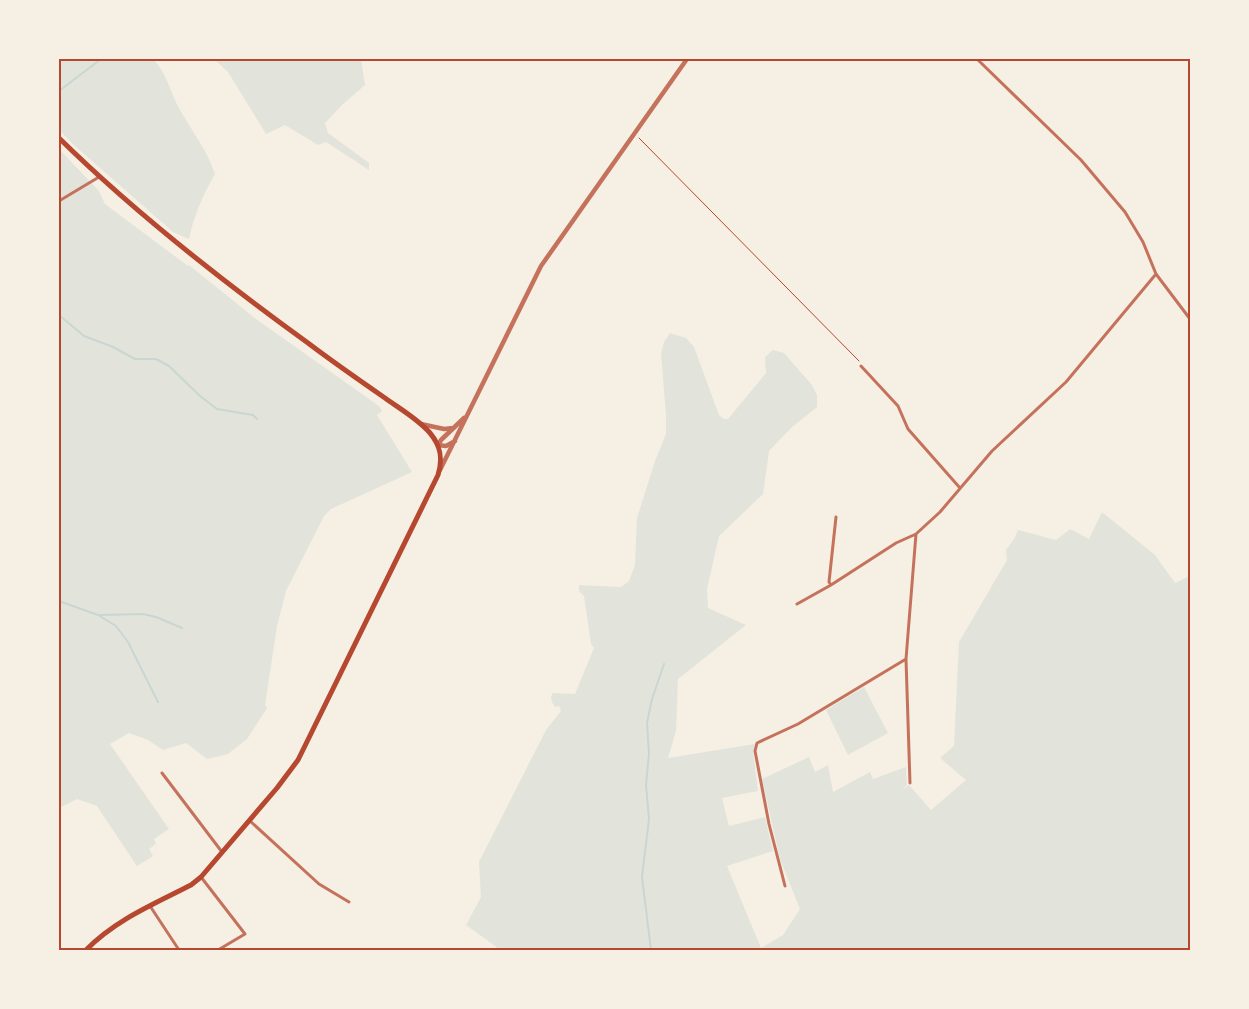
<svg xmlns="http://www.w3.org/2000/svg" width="1249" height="1009" viewBox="0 0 1249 1009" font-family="Barlow,sans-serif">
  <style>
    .green { fill: #e2e4dc }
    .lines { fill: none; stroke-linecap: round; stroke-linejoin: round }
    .stream { stroke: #c9d6d2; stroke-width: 2 }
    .path { stroke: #b5482f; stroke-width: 1 }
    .minor { stroke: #c5725c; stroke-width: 3 }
    .tertiary { stroke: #c5725c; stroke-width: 4.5 }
    .secondary { stroke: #b5482f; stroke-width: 5 }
    .neatline { fill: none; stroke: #b5482f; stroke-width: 2 }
  </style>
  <rect width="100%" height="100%" fill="#f6efe4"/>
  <!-- green -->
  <path class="green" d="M59 59H153C167 73 170 92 180 110 192 131 207 150 215 174 203 195 194 215 189 239L173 232 75 146 59 130Z
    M214 59H361L365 85 342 105 325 123 328 133 369 163V170L326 142 318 145 285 125 266 134 228 72Z
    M59 149 99 191 105 204 188 266 189 265 256 319 379 406 382 411 377 415 412 472 331 509 324 516 286 591 277 626 265 705 267 708 247 739 228 754 207 759 186 743 163 750 148 740 129 733 110 744 169 829 154 839 156 844 149 849 153 856 137 866 97 806 77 799 59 808Z
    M670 333 686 338 694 347 719 415 724 419H728L766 373 765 357 773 350 784 353 812 385 817 395V407L791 428 769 451 763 494 719 536 707 589 708 608 746 625 678 679 676 731 668 758 755 744 753 751 758 791 722 798 729 826 765 817 773 851 727 866 761 948 783 935 800 909 780 859 762 779 809 757 815 772 828 765 833 792 870 772 873 779 906 767 907 785 901 791 909 785 931 810 966 780 940 758 954 746 959 642 1007 560 1006 550 1014 539 1018 530 1056 540 1070 529 1089 539 1102 512 1155 555 1175 583 1190 576V950H495L497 948 495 946 466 925 481 897 479 862 546 730 561 711 559 706 555 707C552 702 549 698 553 693L575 694 594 648 591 644 584 596 579 591V585L621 587 629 581 635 565 637 518 655 461 666 434V416L661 353 664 342Z
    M864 687 888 733 848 755 826 710Z"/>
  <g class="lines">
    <!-- stream -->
    <path class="stream" d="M59 91 101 59
      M59 315 84 336 113 347 135 359H156L169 366 200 396 217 409 253 415 257 419
      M59 601 98 615 116 626 128 642 158 702
      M100 615 143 614 156 617 182 628
      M651 950 642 877 649 819 646 785 649 753 647 723 652 699 664 664"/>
    <!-- path -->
    <path class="path" d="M639 138 859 361"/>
    <!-- minor -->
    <path class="minor" d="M977 59 1081 160 1125 212 1143 242 1156 274 1190 319
      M59 201 99 177
      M861 366 898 406 908 429 960 488
      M831 585 829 582 836 517
      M797 604 831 585 896 543 916 534
      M162 773 222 852
      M910 783 906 659 916 534 940 512 992 451 1066 382 1156 274
      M250 821 319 884 349 902
      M201 877 245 934 218 950
      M785 886 769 824 755 751 757 743 798 724 906 659
      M150 906 179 950"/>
    <!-- tertiary -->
    <path class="tertiary" d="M421 424 444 429 453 428
      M455 441 446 446 438 445 441 440 464 418
      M440 470 541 266 687 59"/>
    <!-- secondary -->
    <path class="secondary" d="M59 138C135 213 221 280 308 343 333 362 359 380 385 398 400 409 418 419 430 433 441 446 443 459 438 475L298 760 277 788 201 877 191 885C154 904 115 920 86 950"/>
  </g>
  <!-- border -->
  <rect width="1249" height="1009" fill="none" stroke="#f6efe4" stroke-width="120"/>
  <rect x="60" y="60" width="1129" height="889" class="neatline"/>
</svg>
